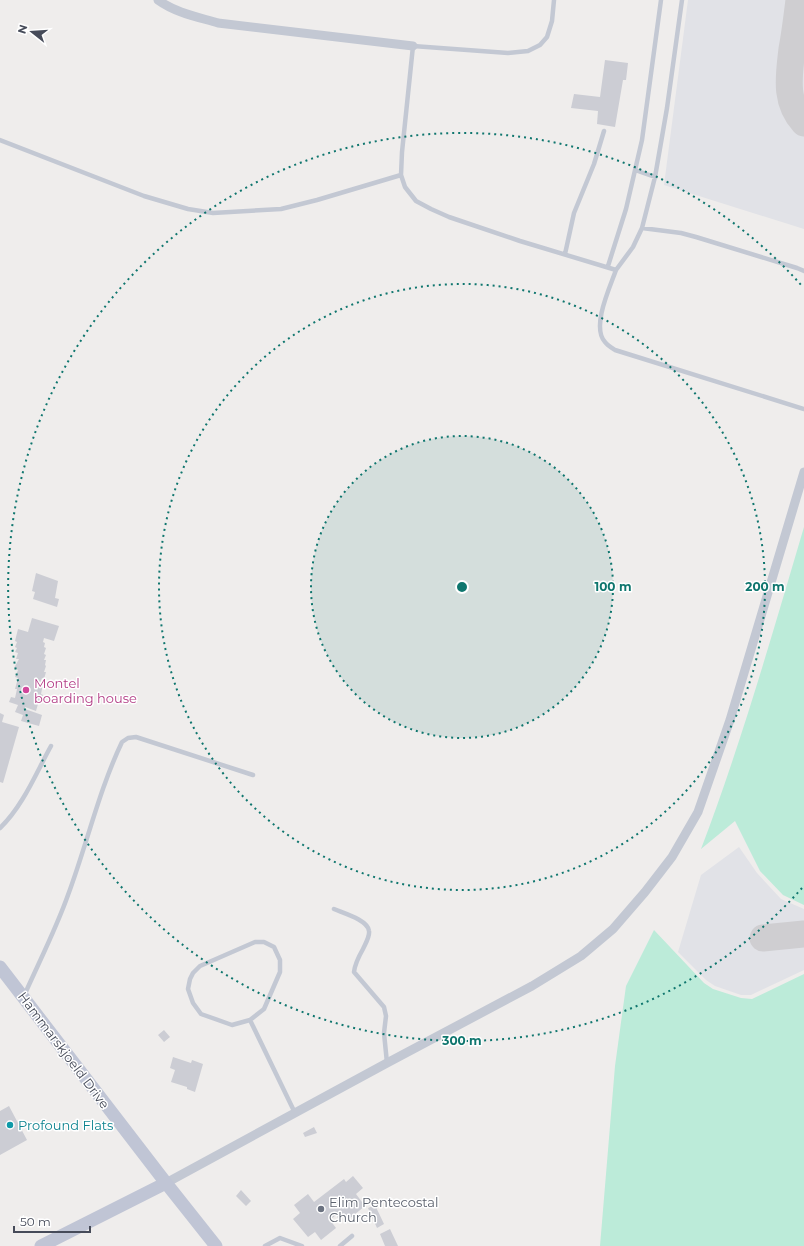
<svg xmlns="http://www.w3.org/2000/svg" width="804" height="1246" viewBox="0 0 804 1246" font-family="Montserrat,sans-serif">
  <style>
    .airport { fill: #e1e2e7 }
    .green { fill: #bcebd9 }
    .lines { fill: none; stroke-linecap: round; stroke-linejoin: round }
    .taxiway { stroke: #cfced1; stroke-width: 27 }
    .building { fill: #cccdd4 }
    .lane { stroke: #c3c8d3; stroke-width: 4.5 }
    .street { stroke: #c3c8d3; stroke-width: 9 }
    .secondary { stroke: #c0c5d5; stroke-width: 13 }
    .ring { fill: none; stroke: #0f766e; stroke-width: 2; stroke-dasharray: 2 4 }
    .hotel-dot { fill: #d1479c; stroke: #fff; stroke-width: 1.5 }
    .culture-dot { fill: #0f9aa8; stroke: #fff; stroke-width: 1.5 }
    .worship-dot { fill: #6b7280; stroke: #fff; stroke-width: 1.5 }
    .labels { text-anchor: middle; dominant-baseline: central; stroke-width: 3; stroke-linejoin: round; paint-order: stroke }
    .hotel-label { font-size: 13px; fill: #b23c85; stroke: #fff; text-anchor: start }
    .street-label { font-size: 13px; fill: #464b59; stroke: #fff }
    .culture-label { font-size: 13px; fill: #0d838f; stroke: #fff; text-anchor: start }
    .worship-label { font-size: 13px; fill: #5b616d; stroke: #fff; text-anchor: start }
    .centre { fill: #0f766e; stroke: #fff; stroke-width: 2 }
    .ring-label { font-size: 12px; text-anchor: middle; font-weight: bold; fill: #0f766e; stroke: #fff; stroke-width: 3; stroke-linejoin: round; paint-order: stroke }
  </style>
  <rect width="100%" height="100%" fill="#efedec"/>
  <!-- airport -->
  <path class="airport" d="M688 0H804V229L664 185Z
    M739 847 757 873 781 899 804 909V970L751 995H741L715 986 706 980 678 952 701 875Z"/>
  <!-- green -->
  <path class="green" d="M804 527V905L783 895 760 871 735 821 701 849C741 744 772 635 804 527Z
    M654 930 704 983 713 989 741 998 752 999 804 974V1246H600L615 1066 626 986Z"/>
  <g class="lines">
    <!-- taxiway -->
    <path class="taxiway" d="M799 0C797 16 795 33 792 49 789 76 784 101 804 123
      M763 938 804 934"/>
  </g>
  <!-- building -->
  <path class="building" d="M605 60 628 63 626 80H623L615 127 597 124 598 111 571 108 574 94 600 97Z
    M36 573 58 581 55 598 59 599 57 607 33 599 35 592 32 591Z
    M32 618 59 626 54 641 44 638 43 642 45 643 44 647 46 648 44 654 46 655 44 660H46L45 665 46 666 44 672H46L44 679 42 678 40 683 43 684 41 694 43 695 40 704H38L36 711 25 707V709L42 715 39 726 21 721 23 715 15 712 18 705 9 702 11 697 15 698 17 689H15L18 678 15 677 18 670 14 668 19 659H16L18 653 15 652 17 648 15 647 17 642 15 641 18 629 28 632Z
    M0 713 4 715 2 722 19 727 3 783 0 782Z
    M164 1030 170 1037 164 1042 158 1035Z
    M173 1057 191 1063 192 1060 203 1064 195 1092 187 1089V1087L171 1082 175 1070 170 1068Z
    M9 1106 27 1140 0 1155V1111Z
    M314 1127 317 1133 305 1137 303 1133Z
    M353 1176 363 1188 356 1194 365 1206 349 1219 344 1213 338 1218 336 1215 330 1220 336 1228 321 1240 315 1232 308 1237 293 1219 300 1213 294 1205 308 1194 314 1202 344 1179 346 1182Z
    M241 1190 251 1201 246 1206 236 1196Z
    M375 1205 384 1224 377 1228 368 1208Z
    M390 1229 398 1246H385L380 1234Z"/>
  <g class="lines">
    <!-- lane -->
    <path class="lane" d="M554 0 552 21 547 37 540 45 528 51 508 53 413 46 402 152 401 175 405 187 416 201 431 209 449 217 520 241 616 270C610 287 591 327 605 342 607 345 612 348 615 350L804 409
      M0 140 144 196 188 209 213 213 281 209 317 200 401 175
      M635 170 655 177
      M642 228 655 177 667 108 682 0
      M565 254 574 213 594 164 604 131
      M608 266 626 209 642 140 661 0
      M616 270 633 247 642 228 681 233 696 237 797 268 804 271
      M0 828C23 806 36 773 51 746
      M334 909C343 913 368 920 369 931 370 937 365 944 363 949 359 956 355 963 354 972L384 1007 386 1016 384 1033 387 1063
      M255 942H264L274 947 280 960V972L264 1009 250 1020 232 1025 201 1014 193 1003 188 989 190 979 193 973 200 966Z
      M24 996C39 962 56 929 68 895 87 844 99 790 122 742L128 738 136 737 253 775
      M250 1020 295 1113
      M265 1246 280 1238 302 1246
      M340 1246 352 1236"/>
    <!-- street -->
    <path class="street" d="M158 0C176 13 198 17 218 23L413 46
      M166 1183 387 1063 532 986 581 956 613 929 645 892 672 857 698 812 730 720 804 472"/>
    <!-- secondary -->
    <path class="secondary" d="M0 967 166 1183 216 1246
      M41 1246 166 1183"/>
  </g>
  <!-- distance rings -->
  <circle cx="462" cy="587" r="151" fill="#0f766e" fill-opacity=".12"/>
  <g class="ring">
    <circle cx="462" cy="587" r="151"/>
    <circle cx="462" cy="587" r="303"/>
    <path d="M802 888A454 454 0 1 1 802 286"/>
  </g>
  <!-- markers -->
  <circle class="hotel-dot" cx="26" cy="690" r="4"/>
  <circle class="culture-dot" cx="10" cy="1125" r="4"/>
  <circle class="worship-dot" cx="321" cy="1209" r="4"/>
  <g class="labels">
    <!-- hotel labels -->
    <g class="hotel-label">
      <text x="34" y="683">Montel<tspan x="34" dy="15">boarding house</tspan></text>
    </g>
    <!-- street labels -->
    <g class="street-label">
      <text transform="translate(64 1050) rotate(53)">Hammarskjoeld Drive</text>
    </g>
    <!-- culture labels -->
    <g class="culture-label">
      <text x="18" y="1125">Profound Flats</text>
    </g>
    <!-- worship labels -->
    <g class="worship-label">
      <text x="329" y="1202">Elim Pentecostal<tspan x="329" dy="15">Church</tspan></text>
    </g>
  </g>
  <circle cx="462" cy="587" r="6" class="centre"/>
  <g class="ring-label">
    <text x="613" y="591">100 m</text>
    <text x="765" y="591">200 m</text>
    <text x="462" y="1045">300 m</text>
  </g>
  <!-- north arrow -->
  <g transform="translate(32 32) rotate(287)" stroke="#ffffff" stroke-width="3" paint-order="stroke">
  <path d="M0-3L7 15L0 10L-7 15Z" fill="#464b59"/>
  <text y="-6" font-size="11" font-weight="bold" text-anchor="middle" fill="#464b59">N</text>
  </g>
  <!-- scale -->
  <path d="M14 1226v6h76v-6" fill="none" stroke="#464b59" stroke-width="2"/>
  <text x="20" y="1226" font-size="12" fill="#464b59" stroke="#ffffff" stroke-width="3" paint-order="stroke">50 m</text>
</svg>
